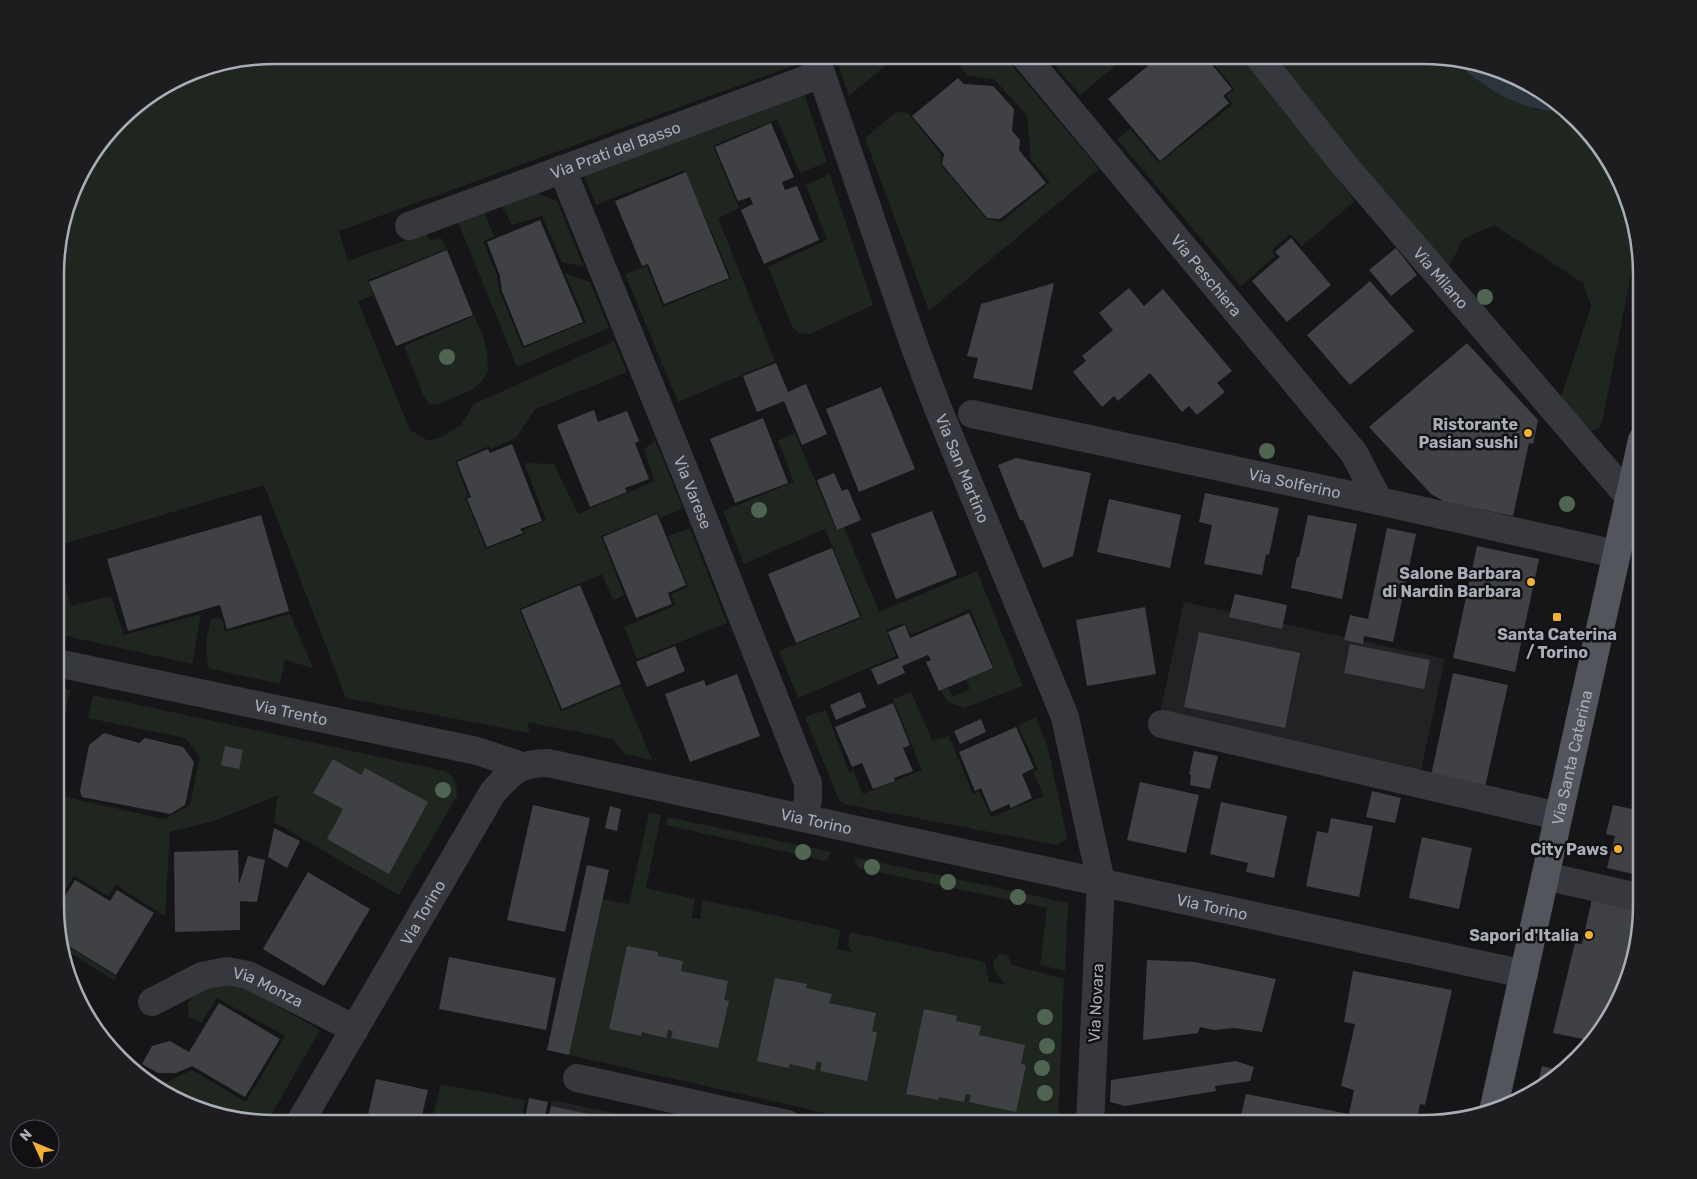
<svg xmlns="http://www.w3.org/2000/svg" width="1697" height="1179" viewBox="0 0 1697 1179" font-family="Rubik,sans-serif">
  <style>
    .built { fill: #222225 }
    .green { fill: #1e261f }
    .water { fill: #2c353c }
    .building { fill: #404145 }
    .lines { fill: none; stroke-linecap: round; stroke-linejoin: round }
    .minor { stroke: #37383d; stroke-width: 28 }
    .major { stroke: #53555c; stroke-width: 28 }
    .tree { fill: #506452 }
    .poi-dot { fill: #f2b134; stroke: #111113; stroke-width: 2 }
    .labels { text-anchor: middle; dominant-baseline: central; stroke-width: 5; stroke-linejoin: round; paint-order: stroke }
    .street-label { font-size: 16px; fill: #a8adb8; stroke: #111113 }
    .poi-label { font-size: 16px; font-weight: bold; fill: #a8adb8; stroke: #111113; text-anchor: end }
    .rim { fill: none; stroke: #a8adb8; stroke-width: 2.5 }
  </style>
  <rect width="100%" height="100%" fill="#161618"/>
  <!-- built -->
  <path class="built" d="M1184 602 1445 659 1420 775 1156 731Z
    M552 1100 666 1124H547Z"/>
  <!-- green -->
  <path class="green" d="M274 55H795L798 64 339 231 348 261 426 233 430 241 441 238 447 249 368 280 373 295 358 302 410 430 429 441 441 437 461 425 474 404 614 341 627 372 535 409 516 438 491 449 489 446 455 461 468 496 465 498 486 549 525 534 524 530 546 520 524 463 554 464 578 514 655 481 644 449 655 440 683 508 660 518 658 513 601 536 624 595 613 600 602 574 519 609 561 711 621 686 652 760 625 754 613 739 527 722 530 733 346 698 264 485 57 546V246L78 177 129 110 190 72Z
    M835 55H898L849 96Z
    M974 55H1003L1099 169 929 311 865 138 896 112 908 113 941 154V165L986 219 1001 222 1050 182 1031 160 1027 115 994 79 968 76 960 67Z
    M1046 55H1084L1086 57 1088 55H1128L1080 95Z
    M1207 55H1239L1355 201 1302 246 1290 234 1272 250 1275 256 1241 286 1117 139 1130 129 1159 163 1233 104 1226 96 1234 89Z
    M1272 55H1437L1450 58 1466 72 1536 110 1565 111 1619 177 1637 244 1603 417 1600 428 1595 430H1587L1560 400 1591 306 1583 283 1494 225 1463 239 1447 271Z
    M804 93 827 162 800 173 777 119 713 146 739 208 718 218 775 361 678 402 625 274 647 266 663 307 731 278 685 170 596 205 584 176Z
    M830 174 873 305 810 334 799 333 792 326 768 267 827 240 806 185Z
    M537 193 557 201 584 267 562 262 542 216 512 225 502 206Z
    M484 212 494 236 483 241 497 275 499 290 523 348 586 322 565 273 590 282 609 328 517 367 458 222Z
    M474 316 483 335 487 352 488 371 482 381 472 390 436 405 430 404 424 397 404 346Z
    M795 433 836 530 844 527 879 612 977 571 1023 686 964 708 948 702 941 691 948 688 953 697 970 689 966 680 994 668 970 609 911 635 905 623 886 630 896 656 798 698 779 651 862 618 825 529 744 564 723 511 794 482 778 441Z
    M690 528 727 623 637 659 624 627 675 605 671 594 688 587 668 536Z
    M57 559 71 606 111 596 124 635 201 614 192 664 57 634Z
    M290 614 313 668 285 660 280 684 208 668 206 642 211 618 222 619 225 632Z
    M57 687 70 690 57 757Z
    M911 692 932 740 949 736 973 794 979 791 991 817 1044 796 1033 772 1038 769 1018 726 1036 717 1048 748 1067 838 1057 845 844 804 839 800 805 717 826 710 849 772 853 770 863 794 922 770 893 699Z
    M93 695 445 771C455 777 457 784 457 796L399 895 274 822 278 795 214 821 170 832 165 916 116 885 108 896 74 876 57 904V795L164 819 190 805 200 757 185 738 88 718Z
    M649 813 661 815 646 888 695 899 691 918 700 919 703 900 841 930 837 949 852 952 848 945 850 932 985 962 989 982 1006 985 995 972 993 963 999 954 1008 956 1012 965 1064 979 1058 1124H873L569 1055 603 899 629 904Z
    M668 817 831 852 826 861 666 825Z
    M854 857 1068 903 1065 971 1040 965 1047 908 858 868Z
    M60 941 117 977 114 980 62 948Z
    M236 983 320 1030 266 1124 210 1114 211 1112 165 1083 192 1070 246 1102 285 1036 217 998 201 1023 189 1017 188 1002 203 988Z
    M441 1084 525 1100 521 1124H431Z"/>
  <!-- water -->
  <path class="water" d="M1450 58 1494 67 1556 100 1565 111C1521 114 1482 86 1450 58Z"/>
  <!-- building -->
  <path class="building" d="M1161 55H1204L1232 89 1223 96 1229 103 1160 161 1108 99Z
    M958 78 964 84 993 86 1014 109 1012 131 1020 140 1019 150 1046 183 1000 219 987 218 942 164 944 154 912 116Z
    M771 123 794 177 782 182 785 190 797 186 819 240 764 264 741 210 753 204 750 197 738 201 715 147Z
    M686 172 729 278 664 304 648 264 642 266 615 201Z
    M540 220 583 322 524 346 502 291 500 276 487 242Z
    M1291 238 1331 285 1287 322 1252 281 1280 257 1275 252Z
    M1396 248 1417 275 1391 296 1369 270Z
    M447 250 473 315 396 346 369 282Z
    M1370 281 1414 331 1350 385 1307 335Z
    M1054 283 1032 390 973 378 978 358 967 356 981 304Z
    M1129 288 1144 306 1163 289 1232 371 1217 383 1225 392 1197 415 1189 406 1182 412 1150 373 1118 401 1114 396 1102 407 1073 372 1086 361 1082 356 1113 330 1099 313Z
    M1467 343 1538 420 1533 444 1529 443 1513 516 1445 502 1431 494 1369 427Z
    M776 363 788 392 806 384 827 434 802 445 784 401 757 412 743 376Z
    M881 387 915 469 859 492 826 409Z
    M594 410 598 422 627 411 639 441 635 443 649 479 625 488 627 492 590 507 557 425Z
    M763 418 788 483 735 503 710 439Z
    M512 444 542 521 520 529 523 533 487 547 467 499 471 497 457 462 488 449 490 453Z
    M1016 458 1091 473 1073 556 1043 568 1023 520H1020L998 465Z
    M834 473 842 491 848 489 861 520 837 530 817 480Z
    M1205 493 1279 508 1269 555 1266 554 1262 575 1204 564 1212 525 1199 522Z
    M1109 499 1181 515 1170 568 1097 552Z
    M932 511 957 575 896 599 871 534Z
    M657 514 686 585 668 593 672 604 636 618 603 537Z
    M261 515 289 611 227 629 220 605 128 631 107 559Z
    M1308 515 1357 524 1342 599 1291 588 1297 557H1299Z
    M1387 528 1416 534 1393 642 1364 636 1363 644 1344 640 1350 615 1368 619Z
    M1477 546 1539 559 1515 672 1453 658Z
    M832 548 860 617 796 643 768 574Z
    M580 585 621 684 562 709 521 610Z
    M1235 594 1287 605 1282 629 1229 617Z
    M1145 607 1156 674 1087 686 1076 620Z
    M969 613 993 668 939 691 926 662 931 660 928 655 902 666 905 673 878 685 871 669 899 658 888 632 905 625 910 638Z
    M1199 632 1300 653 1285 728 1184 707Z
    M1350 644 1430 660 1424 689 1344 673Z
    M675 646 685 671 647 687 636 662Z
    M1453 673 1508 685 1485 787 1431 776Z
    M737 674 760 736 690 762 665 694 704 680 706 686Z
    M860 692 866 707 836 720 830 705Z
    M893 703 910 745 903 748 913 771 894 778 895 781 873 789 862 763 852 767 835 727Z
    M981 719 986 732 960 744 954 731Z
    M1016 727 1034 768 1022 774 1032 798 1011 808 1009 804 991 812 981 788 975 791 959 752Z
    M104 733 139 743 145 738 183 747 194 762 185 805 170 814 82 797 80 791 89 745Z
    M225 746 243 750 239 769 221 765Z
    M1194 751 1218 756 1210 789 1190 785 1191 775 1189 774Z
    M333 759 361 775 365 768 428 802 389 874 327 839 343 809 313 793Z
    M1140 782 1199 795 1186 853 1127 840Z
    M1372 791 1401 798 1395 823 1366 817Z
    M1221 802 1287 816 1274 878 1246 872 1248 863 1210 854Z
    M533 805 590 818 565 932 507 920Z
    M1613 805 1642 811V876L1607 868 1615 836 1606 834Z
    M610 806 621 809 617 831 605 828Z
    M1331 818 1373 826 1359 897 1306 886 1317 831 1328 833Z
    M274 828 300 841 287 868 268 857Z
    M1422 837 1472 848 1459 909 1409 898Z
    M238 850 239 884 248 856 265 860 257 902 240 901V930L175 932 174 852Z
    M587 865 609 870 569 1055 547 1050Z
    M308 872 370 909 324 986 263 949Z
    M75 880 110 901 117 890 154 913 116 975 59 940 57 933V909Z
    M1593 894 1642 906V919L1630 975 1623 973 1615 1004 1597 1038 1593 1041 1553 1033 1575 943 1582 944Z
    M627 946 658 952V956L683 961 681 971 728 981 724 1000 729 1001 718 1048 671 1038 673 1031 668 1030 666 1038 642 1032 641 1036 609 1029Z
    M449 957 556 978 546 1030 439 1009Z
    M1147 960 1195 962 1276 979 1262 1032 1234 1028 1214 1030 1200 1027 1198 1033 1143 1040Z
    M1353 971 1452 990 1425 1105 1420 1104 1416 1124H1239L1246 1094 1349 1114 1354 1090 1341 1086 1355 1024 1344 1022Z
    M775 978 807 984 806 988 832 994 829 1003 876 1013 872 1031 877 1033 867 1081 820 1071 822 1063 817 1061 815 1070 790 1064 789 1068 757 1061Z
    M219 1003 280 1039 245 1097 192 1066 176 1073H158L142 1064 152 1046 170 1041 189 1052Z
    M924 1009 957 1016 956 1021 981 1026 979 1035 1025 1045 1021 1064 1026 1065 1016 1112 969 1102 971 1095 966 1094 964 1102 939 1097 938 1100 906 1094Z
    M1236 1061 1254 1067 1250 1081 1215 1086 1216 1091 1125 1106 1110 1102 1111 1080Z
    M1542 1066 1558 1070 1537 1087Z
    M376 1079 428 1090 420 1124H366Z
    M529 1098 548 1102 543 1124H524Z
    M551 1106 631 1123V1124H547Z"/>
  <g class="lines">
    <!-- minor -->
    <g class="minor">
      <path id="s1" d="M815 55 913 342 937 406 1065 717 1101 882 1090 1124"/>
      <path id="s2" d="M1024 55 1354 453 1379 501"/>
      <path id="s3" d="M1257 55 1345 166 1629 497"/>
      <path id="s4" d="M562 169 688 479 808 783V799L804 818"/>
      <path id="s5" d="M409 226 821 74"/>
      <path id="s6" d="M972 414 1379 501 1616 554"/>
      <path id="s7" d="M57 663 477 751 522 766"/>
      <path d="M1162 724 1558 816"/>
      <path d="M1545 876 1642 898"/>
      <path id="s8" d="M152 1002 202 976 227 971 248 975 355 1029"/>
      <path d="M577 1078 787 1124"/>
      <path id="s9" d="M299 1124 493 792C511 772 519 763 548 763L1524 974"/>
    </g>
    <!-- major -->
    <path class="major" id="s10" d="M1494 1107 1642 440"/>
  </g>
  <!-- trees -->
  <g class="tree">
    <circle cx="1485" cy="297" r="8"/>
    <circle cx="447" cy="357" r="8"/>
    <circle cx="1267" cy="451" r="8"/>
    <circle cx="1567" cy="504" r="8"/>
    <circle cx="759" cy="510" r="8"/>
    <circle cx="443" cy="790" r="8"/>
    <circle cx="803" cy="852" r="8"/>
    <circle cx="872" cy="867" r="8"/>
    <circle cx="948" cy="882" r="8"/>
    <circle cx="1018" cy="897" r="8"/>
    <circle cx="1045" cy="1017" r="8"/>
    <circle cx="1047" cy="1046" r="8"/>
    <circle cx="1042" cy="1068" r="8"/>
    <circle cx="1045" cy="1093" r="8"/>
  </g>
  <!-- markers -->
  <g class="poi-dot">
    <circle cx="1528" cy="433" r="5"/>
    <circle cx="1531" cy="582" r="5"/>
    <rect x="1552" y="612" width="10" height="10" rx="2.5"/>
    <circle cx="1618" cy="849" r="5"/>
    <circle cx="1589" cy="935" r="5"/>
  </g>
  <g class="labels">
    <!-- street labels -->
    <g class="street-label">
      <text stroke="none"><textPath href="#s5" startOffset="220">Via Prati del Basso</textPath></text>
      <text stroke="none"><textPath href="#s2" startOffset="286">Via Peschiera</textPath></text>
      <text stroke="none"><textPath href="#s3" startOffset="289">Via Milano</textPath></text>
      <text stroke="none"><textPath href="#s1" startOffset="439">Via San Martino</textPath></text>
      <text stroke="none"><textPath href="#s6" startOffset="330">Via Solferino</textPath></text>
      <text stroke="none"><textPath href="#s4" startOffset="349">Via Varese</textPath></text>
      <text stroke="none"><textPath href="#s7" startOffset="239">Via Trento</textPath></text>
      <text stroke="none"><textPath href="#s10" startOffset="358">Via Santa Caterina</textPath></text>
      <text stroke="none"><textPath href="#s9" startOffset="724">Via Torino</textPath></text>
      <text stroke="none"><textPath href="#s9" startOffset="1129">Via Torino</textPath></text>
      <text stroke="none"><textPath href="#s9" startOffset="245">Via Torino</textPath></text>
      <text stroke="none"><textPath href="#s8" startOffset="126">Via Monza</textPath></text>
      <text transform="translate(1096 1003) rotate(-87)">Via Novara</text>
    </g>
    <!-- poi labels -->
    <g class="poi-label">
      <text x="1518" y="424">Ristorante<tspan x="1518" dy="18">Pasian sushi</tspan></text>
      <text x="1521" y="573">Salone Barbara<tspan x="1521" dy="18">di Nardin Barbara</tspan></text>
      <text x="1557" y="634" text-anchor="middle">Santa Caterina<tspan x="1557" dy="18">/ Torino</tspan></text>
      <text x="1608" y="849">City Paws</text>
      <text x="1579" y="935">Sapori d'Italia</text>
    </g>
  </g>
  <!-- crop -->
  <path d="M0 0H1697V1179H0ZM274 64H1423A210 210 0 0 1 1633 274V905A210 210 0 0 1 1423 1115H274A210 210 0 0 1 64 905V274A210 210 0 0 1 274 64Z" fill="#1d1d20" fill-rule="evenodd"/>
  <path class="rim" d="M274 64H1423A210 210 0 0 1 1633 274V905A210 210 0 0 1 1423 1115H274A210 210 0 0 1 64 905V274A210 210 0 0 1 274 64Z"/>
  <!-- north arrow -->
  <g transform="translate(35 1144) rotate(314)"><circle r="24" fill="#111113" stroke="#4d4f55"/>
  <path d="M0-4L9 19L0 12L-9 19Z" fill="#f2b134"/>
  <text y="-8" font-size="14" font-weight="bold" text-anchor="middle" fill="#a8adb8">N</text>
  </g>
</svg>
